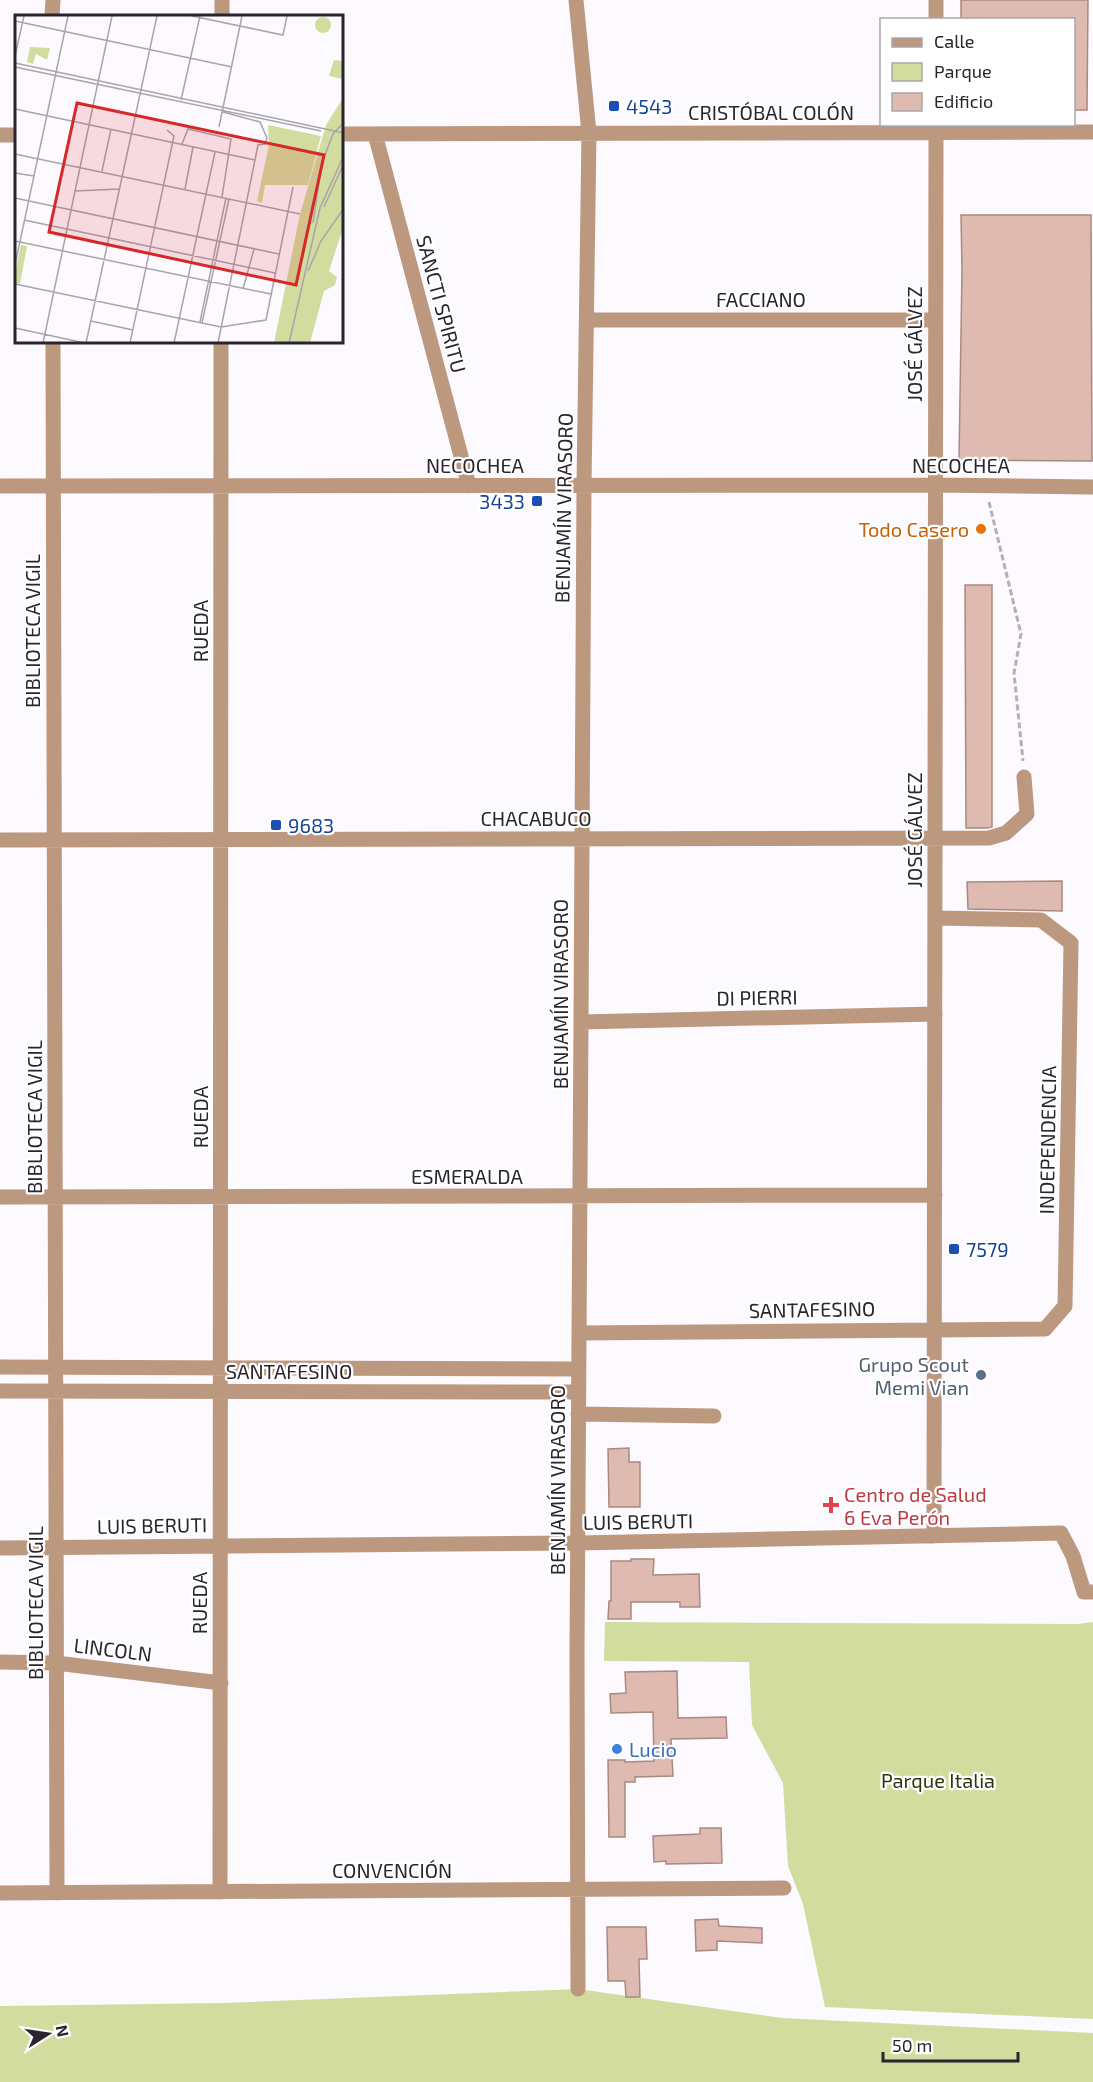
<svg xmlns="http://www.w3.org/2000/svg" width="1093" height="2082" viewBox="0 0 1093 2082" font-family="'Exo 2',sans-serif">
  <style>
    .green { fill: #d2dc9f }
    .building { fill: #debab1; stroke: #ab8980; stroke-width: 1.5 }
    .lines { fill: none; stroke-linecap: round; stroke-linejoin: round }
    .path { stroke: #b4b0b8; stroke-width: 3; stroke-dasharray: 6 3; stroke-linecap: butt }
    .minor { stroke: #bc987f; stroke-width: 15 }
    .transit-dot { fill: #1a4fb4; stroke: #fff; stroke-width: 2 }
    .food-dot { fill: #e8710a; stroke: #fff; stroke-width: 2 }
    .service-dot { fill: #5c6f8a; stroke: #fff; stroke-width: 2 }
    .health-dot { fill: #e0444e; stroke: #fff; stroke-width: 2 }
    .shop-dot { fill: #3f7fe0; stroke: #fff; stroke-width: 2 }
    .labels { text-anchor: middle; dominant-baseline: central; stroke-width: 4.5; stroke-linejoin: round; paint-order: stroke }
    .transit-label { font-size: 20px; fill: #164399; stroke: #fff; text-anchor: start }
    .street-label { font-size: 20px; fill: #2a242f; stroke: #fff }
    .food-label { font-size: 20px; fill: #c56008; stroke: #fff; text-anchor: end }
    .service-label { font-size: 20px; fill: #4e5e75; stroke: #fff; text-anchor: end }
    .health-label { font-size: 20px; fill: #be3a42; stroke: #fff; text-anchor: start }
    .shop-label { font-size: 20px; fill: #366cbe; stroke: #fff; text-anchor: start }
    .park-label { font-size: 20px; fill: #31360c; stroke: #fff }
    .inset-road { fill: none; stroke: #a8a4ac; stroke-width: 1.5 }
    .view { fill: #d62828; fill-opacity: 0.15; stroke: #d62828; stroke-width: 3 }
    .inset-edge { fill: none; stroke: #2a242f; stroke-width: 3 }
  </style>
  <rect width="100%" height="100%" fill="#fcf9ff"/>
  <!-- green -->
  <path class="green" d="M605 1622 1078 1624 1093 1622V2019L825 2007 803 1904 788 1866 783 1783 752 1725 749 1662 604 1661Z
    M578 1989 782 2018 1093 2033V2082H0V2006L224 2003Z"/>
  <!-- building -->
  <path class="building" d="M961 0H1088L1087 110H1074V20H961Z
    M961 215H1091L1092 461 959 460 962 270Z
    M965 585H992V827L988 828H966Z
    M1062 881V911L968 909 967 882Z
    M629 1448V1462H640V1507H609L608 1449Z
    M631 1559H654L653 1575 699 1574 700 1607H680V1602H631V1619H608L609 1601H611V1561H631Z
    M677 1671 678 1718 726 1717 727 1738 671 1739 673 1776 635 1777V1782H625V1837H609L608 1760H625V1762L654 1761 653 1712 611 1713 610 1694 626 1693 625 1672Z
    M700 1828H721L722 1863 666 1864V1861L654 1862 653 1836 700 1834Z
    M718 1919 719 1926 762 1928V1943L717 1941V1950L696 1951 695 1920Z
    M607 1927H646L647 1959H639L640 1997H626L625 1981H608Z"/>
  <g class="lines">
    <!-- path -->
    <path class="path" d="M989 502 1021 634 1014 673 1023 761"/>
    <!-- minor -->
    <path class="minor" d="M576 0 589 133 584 486 581 1022 577 1654 578 1989
      M52 16 53 0
      M222 16V0
      M936 20V0
      M342 134 1093 132
      M375 134 469 486
      M0 135H16
      M587 320H935
      M53 342 57 1893
      M0 486 936 485 1093 487
      M0 840 989 838 1006 833 1027 814 1024 777
      M581 1022 935 1014
      M0 1197 935 1195
      M579 1333 1045 1329 1065 1306 1071 943 1041 920 935 918
      M0 1367 578 1369
      M0 1391 578 1392
      M578 1414 714 1416
      M934 1536 936 124
      M0 1548 578 1543 1061 1533 1073 1556 1084 1592H1093
      M0 1662 56 1663 221 1683
      M220 1892 221 342
      M0 1893 784 1888"/>
  </g>
  <!-- markers -->
  <g class="transit-dot">
    <rect x="608" y="100" width="12" height="12" rx="3"/>
    <rect x="531" y="495" width="12" height="12" rx="3"/>
    <rect x="270" y="819" width="12" height="12" rx="3"/>
    <rect x="948" y="1243" width="12" height="12" rx="3"/>
  </g>
  <circle class="food-dot" cx="981" cy="529" r="6"/>
  <circle class="service-dot" cx="981" cy="1375" r="6"/>
  <path class="health-dot" d="M828 1496h6v6h6v6h-6v6h-6v-6h-6v-6h6z"/>
  <circle class="shop-dot" cx="617" cy="1749" r="6"/>
  <g class="labels">
    <!-- transit labels -->
    <g class="transit-label">
      <text x="626" y="106">4543</text>
      <text x="525" y="501" text-anchor="end">3433</text>
      <text x="288" y="825">9683</text>
      <text x="966" y="1249">7579</text>
    </g>
    <!-- street labels -->
    <g class="street-label">
      <text x="771" y="112">CRISTÓBAL COLÓN</text>
      <text x="761" y="299">FACCIANO</text>
      <text transform="translate(442 304) rotate(75)">SANCTI SPIRITU</text>
      <text transform="translate(914 344) rotate(-90)">JOSÉ GÁLVEZ</text>
      <text x="475" y="465">NECOCHEA</text>
      <text x="961" y="465">NECOCHEA</text>
      <text transform="translate(563 508) rotate(-89)">BENJAMÍN VIRASORO</text>
      <text transform="translate(32 631) rotate(-90)">BIBLIOTECA VIGIL</text>
      <text transform="translate(200 631) rotate(-90)">RUEDA</text>
      <text x="536" y="818">CHACABUCO</text>
      <text transform="translate(914 830) rotate(-90)">JOSÉ GÁLVEZ</text>
      <text transform="translate(560 994) rotate(-90)">BENJAMÍN VIRASORO</text>
      <text transform="translate(757 997) rotate(-1)">DI PIERRI</text>
      <text transform="translate(34 1117) rotate(-90)">BIBLIOTECA VIGIL</text>
      <text transform="translate(200 1117) rotate(-90)">RUEDA</text>
      <text transform="translate(1047 1140) rotate(-89)">INDEPENDENCIA</text>
      <text x="467" y="1176">ESMERALDA</text>
      <text transform="translate(812 1309) rotate(-1)">SANTAFESINO</text>
      <text x="289" y="1371">SANTAFESINO</text>
      <text transform="translate(557 1480) rotate(-90)">BENJAMÍN VIRASORO</text>
      <text transform="translate(638 1521) rotate(-1)">LUIS BERUTI</text>
      <text transform="translate(152 1525) rotate(-1)">LUIS BERUTI</text>
      <text transform="translate(35 1603) rotate(-90)">BIBLIOTECA VIGIL</text>
      <text transform="translate(199 1603) rotate(-90)">RUEDA</text>
      <text transform="translate(113 1649) rotate(7)">LINCOLN</text>
      <text x="392" y="1870">CONVENCIÓN</text>
    </g>
    <!-- food labels -->
    <g class="food-label">
      <text x="969" y="529">Todo Casero</text>
    </g>
    <!-- service labels -->
    <g class="service-label">
      <text x="969" y="1364">Grupo Scout<tspan x="969" dy="23">Memi Vian</tspan></text>
    </g>
    <!-- health labels -->
    <g class="health-label">
      <text x="844" y="1494">Centro de Salud<tspan x="844" dy="23">6 Eva Perón</tspan></text>
    </g>
    <!-- shop labels -->
    <g class="shop-label">
      <text x="629" y="1749">Lucio</text>
    </g>
    <!-- park labels -->
    <g class="park-label">
      <text x="938" y="1780">Parque Italia</text>
    </g>
  </g>
  <!-- overview -->
  <g transform="translate(15 15)">
    <rect width="328" height="328" fill="#fcf9ff"/>
    <path d="M300 10a8 8 0 1 1 16 0a8 8 0 1 1-16 0ZM15 32 35 33 32 45 21 39 18 49 12 47ZM319 45 328 46V64L314 61ZM328 83V213L314 256 322 262 320 270 309 276 295 328H259L285 199 311 110ZM253 110 306 121 293 170H250L247 188 242 186 254 130ZM6 230 12 231 5 269 0 268V257Z" fill="#d2dc9f"/>
    <path class="inset-road" d="M177 1 268 20 272 1M0 6 217 52M0 41 9 1M0 48 329 118M0 52 306 116M166 85 185 1M0 94 240 145M204 112 227 1M167 129 173 114 216 124 207 182M0 139 285 199M87 156 96 114M0 158 19 161M170 174 178 132M60 176 104 174M0 183 264 239M309 192 329 148M9 205 260 258M298 208 307 148 318 119 329 107M0 226 256 279M0 250 53 1M293 256 306 226 329 193M0 269 206 312 251 305 278 172M228 274 239 234M76 306 118 315M185 307 211 183M187 308 214 184M0 313 70 328M28 328 97 1M71 328 142 1M115 328 159 121 152 115M159 328 200 137M203 328 243 130 250 129 252 123 245 107 208 97M274 328 305 193 329 140"/>
    <path class="view" d="M62 88 309 140 281 270 34 217Z"/>
    <rect width="328" height="328" class="inset-edge"/>
  </g>
  <!-- legend -->
  <rect x="880" y="18" width="195" height="108" fill="#ffffff" stroke="#aaa7ac" stroke-width="1.5"/>
  <rect x="892" y="38" width="30" height="9" fill="#bc987f" stroke="#aaa7ac" stroke-width="1.5"/>
  <text x="934" y="48" font-size="18" fill="#2a242f">Calle</text>
  <rect x="892" y="63" width="30" height="18" fill="#d2dc9f" stroke="#aaa7ac" stroke-width="1.5"/>
  <text x="934" y="78" font-size="18" fill="#2a242f">Parque</text>
  <rect x="892" y="93" width="30" height="18" fill="#debab1" stroke="#aaa7ac" stroke-width="1.5"/>
  <text x="934" y="108" font-size="18" fill="#2a242f">Edificio</text>
  <!-- north arrow -->
  <g transform="translate(48 2034) rotate(78)" stroke="#ffffff" stroke-width="4.5" paint-order="stroke">
  <path d="M0-4.5L10 22L0 15L-10 22Z" fill="#2a242f"/>
  <text y="-9" font-size="16" font-weight="bold" text-anchor="middle" fill="#2a242f">N</text>
  </g>
  <!-- scale -->
  <path d="M883 2052v9h135v-9" fill="none" stroke="#2a242f" stroke-width="3"/>
  <text x="892" y="2052" font-size="18" fill="#2a242f" stroke="#ffffff" stroke-width="4.5" paint-order="stroke">50 m</text>
</svg>
